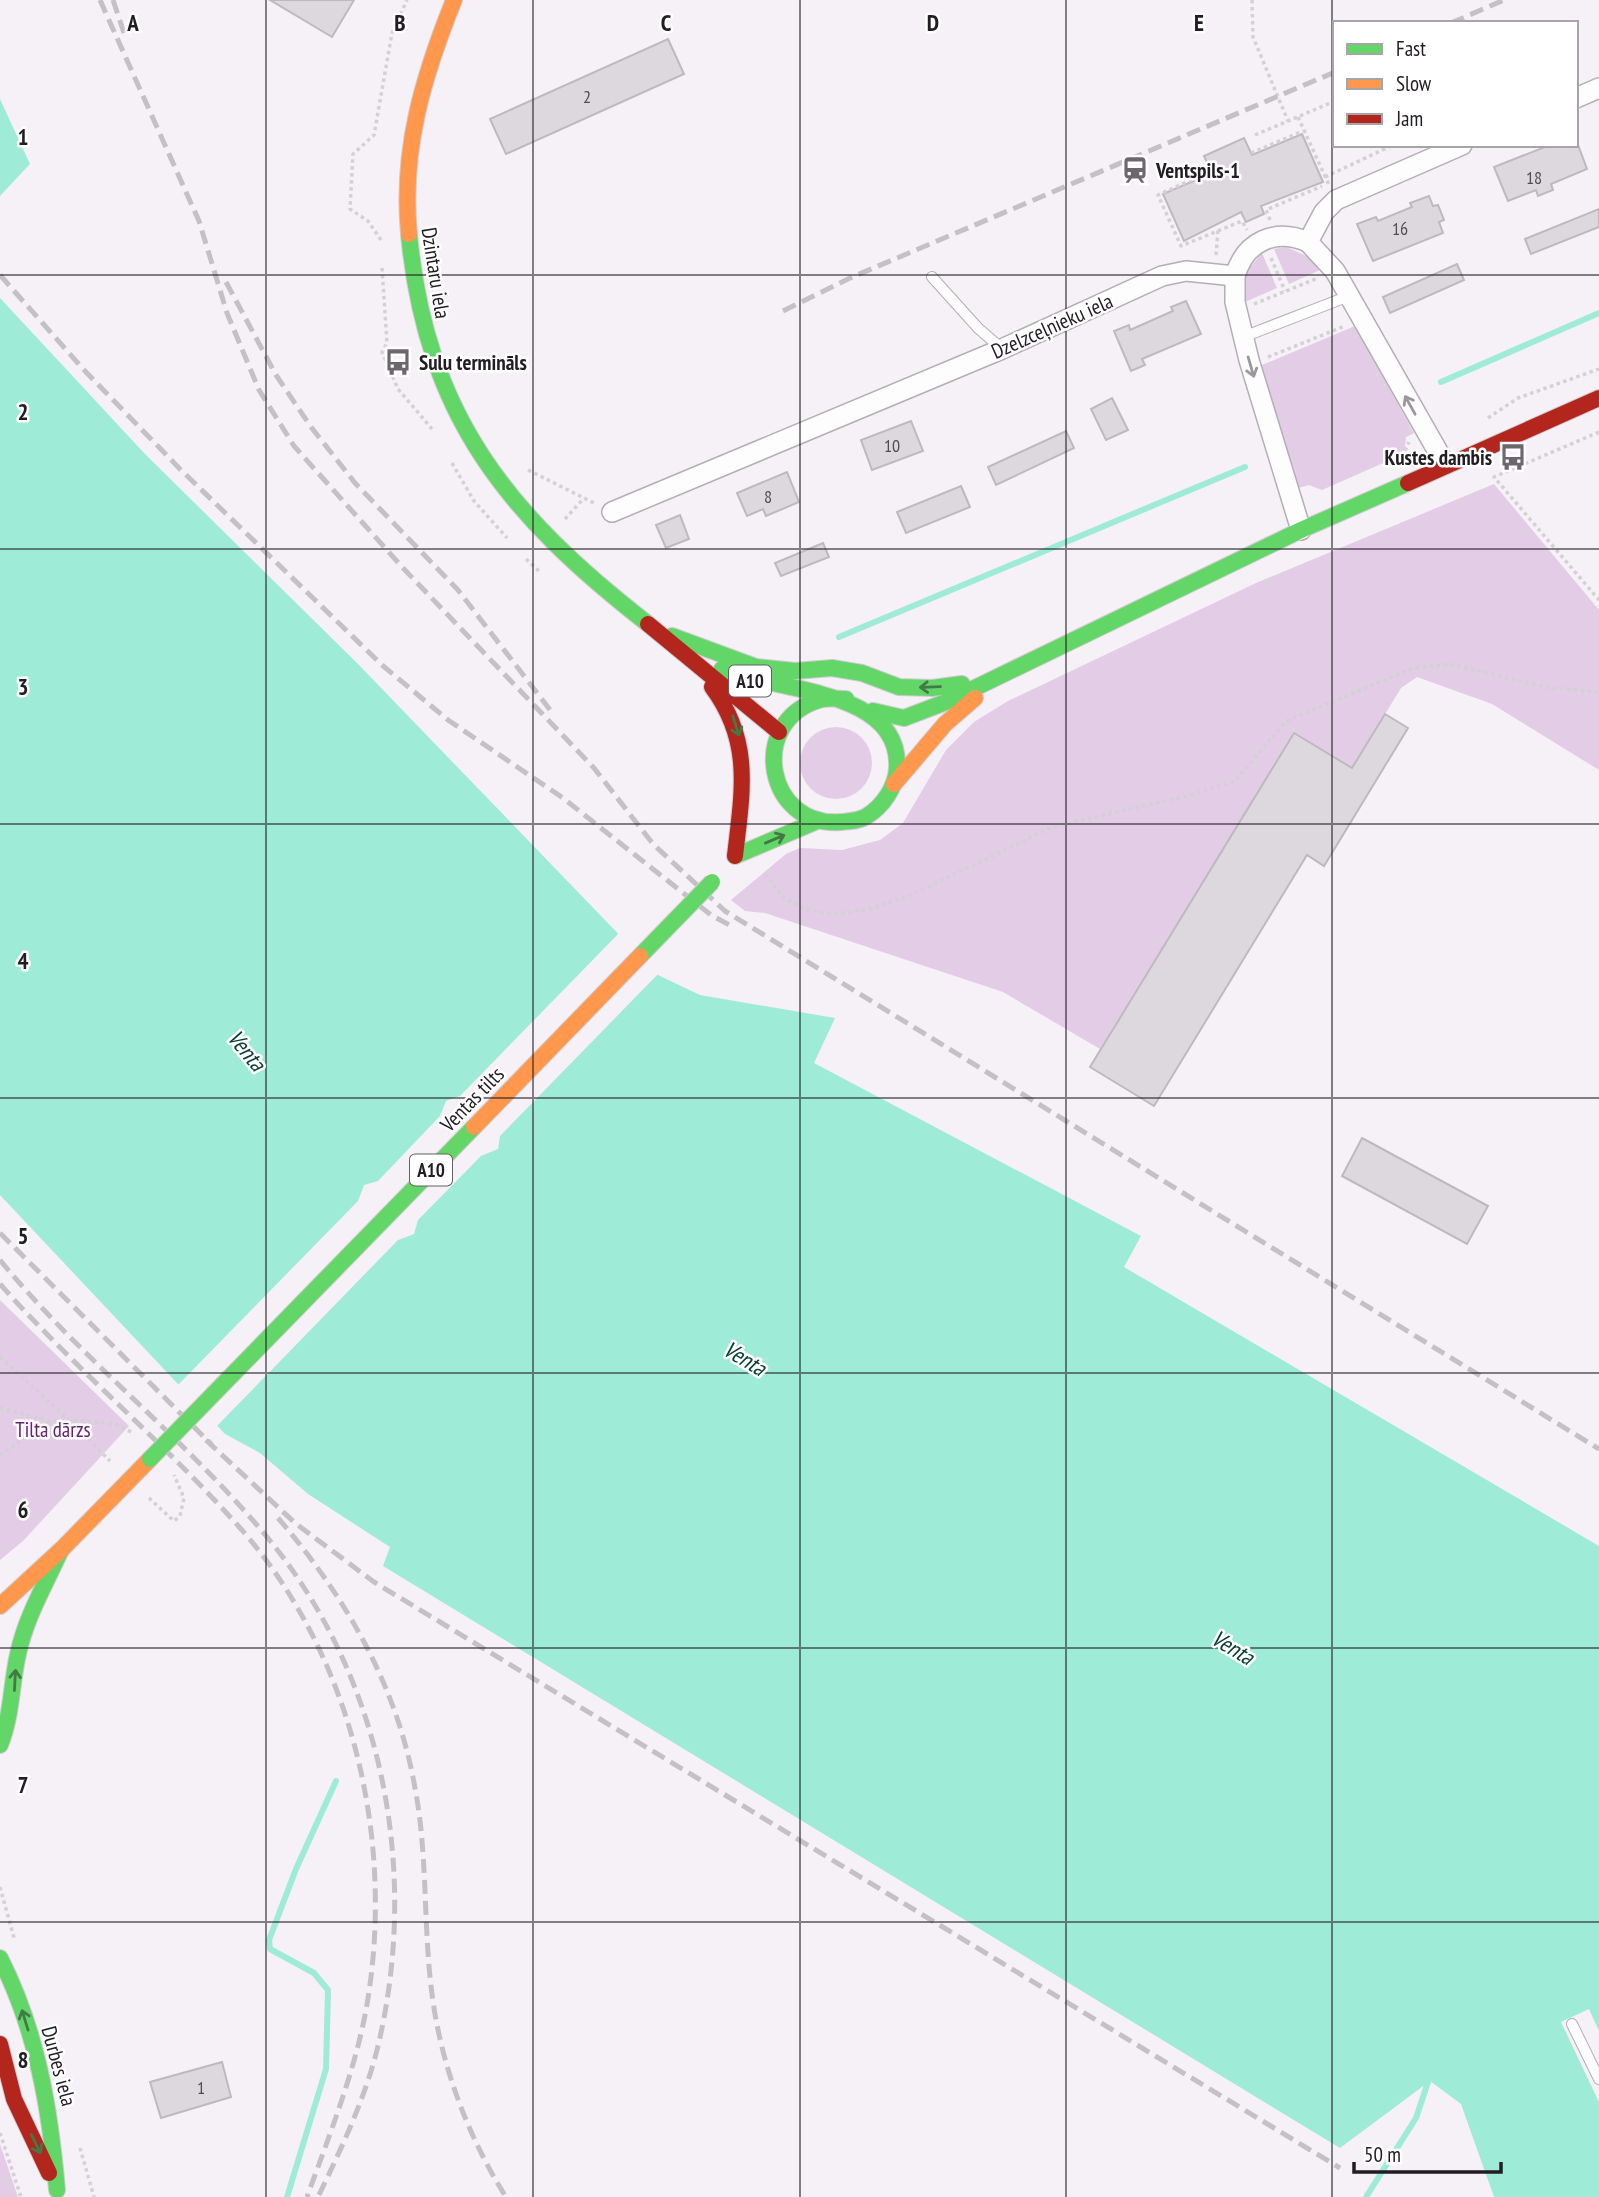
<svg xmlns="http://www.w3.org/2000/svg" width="1599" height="2197" viewBox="0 0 1599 2197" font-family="'PT Sans Narrow',sans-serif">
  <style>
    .green { fill: #e2cce6 }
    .water { fill: #9eecd7 }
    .pier { fill: #f6f0f7 }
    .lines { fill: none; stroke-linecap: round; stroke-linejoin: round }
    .stream { stroke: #9eecd7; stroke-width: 6 }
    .building { fill: #ddd8de; stroke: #bdb9be; stroke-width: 2 }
    .lane-casing { stroke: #b3afb4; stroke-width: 12 }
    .street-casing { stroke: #b3afb4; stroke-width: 22 }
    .fast-casing { stroke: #cfccd0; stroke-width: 18 }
    .slow-casing { stroke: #cfccd0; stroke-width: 18 }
    .jam-casing { stroke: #cfccd0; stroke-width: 18 }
    .path { stroke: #d3d1d4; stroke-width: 3.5; stroke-dasharray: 3.5 3.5; stroke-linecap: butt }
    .lane { stroke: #fefdfe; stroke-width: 10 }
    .street { stroke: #fefdfe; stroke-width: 19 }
    .fast { stroke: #63d668; stroke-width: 16 }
    .slow { stroke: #ff974d; stroke-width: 16 }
    .jam { stroke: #b3261e; stroke-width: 16 }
    .rail { stroke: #c3c1c3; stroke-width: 5; stroke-dasharray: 14 7; stroke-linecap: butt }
    .fast-bridge-casing { stroke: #cfccd0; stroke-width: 18; stroke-linecap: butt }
    .slow-bridge-casing { stroke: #cfccd0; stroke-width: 18; stroke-linecap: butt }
    .fast-bridge { stroke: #63d668; stroke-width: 16 }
    .slow-bridge { stroke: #ff974d; stroke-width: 16 }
    .oneway { stroke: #9b989b }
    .oneway2 { stroke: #427a45 }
    .grid { fill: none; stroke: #211d22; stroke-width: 2; stroke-opacity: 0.55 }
    .labels { text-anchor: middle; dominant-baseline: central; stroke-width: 5; stroke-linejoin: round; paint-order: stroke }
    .number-label { font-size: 18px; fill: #514d52 }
    .shield { fill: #fff; stroke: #646164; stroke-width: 2 }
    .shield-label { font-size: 19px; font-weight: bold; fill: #211d22 }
    .poi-label { font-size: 21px; font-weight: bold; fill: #211d22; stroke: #fff; text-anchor: start }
    .street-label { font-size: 21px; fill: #211d22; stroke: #fff }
    .park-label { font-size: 21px; fill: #662174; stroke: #fff }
    .water-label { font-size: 23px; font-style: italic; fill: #0c4033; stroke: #fff }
    .grid-label { font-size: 23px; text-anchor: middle; font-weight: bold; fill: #211d22; stroke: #fff; stroke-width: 5; stroke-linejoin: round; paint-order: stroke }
  </style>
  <rect width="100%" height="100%" fill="#f6f0f7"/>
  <!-- green -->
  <path class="green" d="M1286 247 1309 257 1320 270 1289 284 1274 249Z
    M1262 253 1277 288 1245 302 1244 274Z
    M1355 326 1414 433 1406 437 1405 448 1399 456 1322 490 1309 485 1298 488 1262 365Z
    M1494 484 1599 610V770L1492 704 1417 677 1401 688 1352 768 1294 733 1100 1049 1003 992 765 913 745 911 731 900 786 854 800 848 842 850 880 840 903 823 946 750 974 722 1008 701 1256 583Z
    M800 763a36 36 0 1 1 72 0a36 36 0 1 1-72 0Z
    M0 1300 129 1426 23 1541 0 1560Z
    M0 2144 18 2197H0Z"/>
  <!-- water -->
  <path class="water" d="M0 99 30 164 0 196Z
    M0 298 145 454 358 664 658 975 700 995 835 1018 814 1063 1141 1236 1124 1267 1599 1546V2031L1589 2009 1561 2022 1599 2102V2197H1494L1461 2104 1430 2081 1340 2148 383 1566 390 1547 308 1494 260 1453 225 1434 0 1195Z"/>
  <!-- pier -->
  <path class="pier" d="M621 931 660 972 500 1136 498 1149 481 1156 418 1220 414 1234 398 1240 215 1428 177 1386 358 1201 364 1185 378 1181 440 1116 446 1101 460 1096Z"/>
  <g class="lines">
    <!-- stream -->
    <path class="stream" d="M1441 382 1599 313
      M839 637 1245 467
      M287 2197 326 2069 328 1990 314 1973 270 1949 269 1940 296 1869 336 1781
      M1366 2197 1416 2118 1430 2076"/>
  </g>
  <!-- building -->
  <path class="building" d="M270 0H354L332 37Z
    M668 39 684 74 506 154 490 119Z
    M1302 134 1323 182 1261 206 1264 214 1246 222 1241 212 1184 241 1163 194 1212 173 1204 156 1244 138 1252 155Z
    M1550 145H1578L1587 169 1551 184 1553 190 1538 196 1536 190 1508 201 1494 167Z
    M1429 196 1433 206 1438 205 1444 220 1439 222 1443 233 1373 261 1357 224 1376 217 1378 221 1412 207 1410 203Z
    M1599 209V227L1531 254 1525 239Z
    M1457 264 1464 280 1390 313 1383 297Z
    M1186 301 1201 334 1142 359 1145 365 1131 371 1114 331 1129 325 1130 330 1173 311 1171 307Z
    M1112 398 1128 430 1106 440 1091 409Z
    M911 421 923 451 872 470 861 440Z
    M1066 431 1074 448 996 485 988 467Z
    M787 472 799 502 766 516 763 509 747 516 737 493Z
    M961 486 970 507 906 533 897 512Z
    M680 515 689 539 666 548 656 525Z
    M823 543 829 557 781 576 775 563Z
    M1385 714 1408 728 1324 866 1307 855 1154 1106 1090 1067 1294 733 1352 768Z
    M1362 1138 1488 1206 1467 1244 1342 1176Z
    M222 2062 231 2097 161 2118 150 2082Z"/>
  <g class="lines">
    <defs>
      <path id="lane" d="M932 277 978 328 1002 349
        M1243 337 1349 296
        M1572 2024 1599 2079"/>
      <path id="street" d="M1576 98 1599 88
        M1308 242 1335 271 1445 464
        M1235 276V302L1249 360 1301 530
        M612 512 1002 349 1162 276 1186 271 1235 276C1245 241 1275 228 1308 242L1324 212 1336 200 1462 145"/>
      <path id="fast" d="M409 234C426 416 508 515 648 624
        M672 636 756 667 795 671 832 668 862 673 899 687 932 688 962 684
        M722 669C776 692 901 688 897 768 896 787 883 806 867 816 859 821 851 821 841 822 766 828 747 722 819 700 828 697 838 699 846 699
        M873 711 904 718 946 702 1301 530 1408 483
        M735 856 815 822
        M0 1745C12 1715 11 1685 18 1654 26 1617 45 1585 60 1552
        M0 1958C37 2031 50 2109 57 2190"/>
      <path id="slow" d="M409 234C401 150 423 77 454 0
        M894 784 945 724 975 698
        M0 1606 62 1549 150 1459"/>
      <path id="jam" d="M1408 483 1599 398
        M648 624 779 732
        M712 687C753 742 742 793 735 856
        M0 2044 14 2099 49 2173"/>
    </defs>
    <!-- lane casing -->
    <use href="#lane" class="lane-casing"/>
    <!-- street casing -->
    <use href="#street" class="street-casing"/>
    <!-- fast casing -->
    <use href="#fast" class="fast-casing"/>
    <!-- slow casing -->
    <use href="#slow" class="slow-casing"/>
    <!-- jam casing -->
    <use href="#jam" class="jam-casing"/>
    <!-- path -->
    <path class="path" d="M1252 0 1253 37 1288 121
      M1298 117 1329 185
      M1255 135 1335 101
      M1251 153 1303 131
      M1211 171 1158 195 1181 246 1242 221 1247 230
      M1325 177 1393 145
      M1270 220 1266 210 1322 186
      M381 240 368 221 350 209 353 154 374 135 392 33 407 0
      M1216 255 1218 230
      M1271 258 1285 291
      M382 268 387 343 382 352 398 389 432 429
      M1254 304 1318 278
      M1268 357 1345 326
      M1488 418 1518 398 1599 369
      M1599 432 1494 477 1599 600
      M1402 457 1409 442
      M452 463 474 501 507 538
      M528 470 596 504
      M565 519 584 498
      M526 559 539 571
      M765 874 784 898 804 909 832 914 867 910 911 895 1052 827 1195 794 1235 781 1286 721 1413 668 1449 664 1551 688 1599 692
      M0 1357 69 1420 115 1424 133 1433
      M0 1408 50 1421 69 1420 110 1461
      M0 1455 50 1421
      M149 1498 174 1521 180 1516 184 1498 174 1475
      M0 1887 14 1938
      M0 2133 21 2197
      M80 2148 94 2197"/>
    <!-- lane -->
    <use href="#lane" class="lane"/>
    <!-- street -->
    <use href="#street" class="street"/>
    <!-- fast -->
    <use href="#fast" class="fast"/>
    <!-- slow -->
    <use href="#slow" class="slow"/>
    <!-- jam -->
    <use href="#jam" class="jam"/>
    <!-- rail -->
    <path class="rail" d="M100 0 199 221 227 313 259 390 294 446 403 568 594 768 653 844 725 911 1599 1449
      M113 0 124 33
      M1451 23 1504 0
      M0 275 84 370 181 470 382 665 448 720 563 798 711 915 735 928
      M226 282 276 375 311 427 355 483 458 590 554 715
      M783 311 850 278 1335 72
      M0 1233 212 1445
      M0 1260C80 1358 181 1435 262 1531 383 1673 421 1871 377 2050 364 2101 341 2149 318 2197
      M0 1284C76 1370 165 1443 241 1529 354 1658 396 1844 366 2010 354 2074 329 2136 307 2197
      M206 1440 295 1523 374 1582 1340 2168
      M278 1518C345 1596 397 1685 415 1788 428 1856 423 1926 432 1994 441 2065 468 2137 506 2197"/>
    <defs>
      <path id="fast-bridge" d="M640 956 712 882
        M150 1459 474 1127"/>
      <path id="slow-bridge" d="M474 1127 640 956"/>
    </defs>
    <!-- fast-bridge casing -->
    <use href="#fast-bridge" class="fast-bridge-casing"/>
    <!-- slow-bridge casing -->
    <use href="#slow-bridge" class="slow-bridge-casing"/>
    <!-- fast-bridge -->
    <use href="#fast-bridge" class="fast-bridge"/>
    <!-- slow-bridge -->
    <use href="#slow-bridge" class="slow-bridge"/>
  </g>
  <!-- one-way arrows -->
  <defs><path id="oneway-shaft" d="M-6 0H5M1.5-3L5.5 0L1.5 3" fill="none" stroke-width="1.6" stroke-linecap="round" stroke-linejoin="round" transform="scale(1.75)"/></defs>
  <g class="oneway">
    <use href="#oneway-shaft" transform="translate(1251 367) rotate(74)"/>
    <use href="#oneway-shaft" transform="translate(1410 405) rotate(-119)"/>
  </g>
  <g class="oneway2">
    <use href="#oneway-shaft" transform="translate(930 687) rotate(178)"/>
    <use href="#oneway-shaft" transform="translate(736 726) rotate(72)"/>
    <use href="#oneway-shaft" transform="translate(775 839) rotate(-23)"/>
    <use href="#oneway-shaft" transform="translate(15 1680) rotate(-87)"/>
    <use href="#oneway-shaft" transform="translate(25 2020) rotate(-107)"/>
    <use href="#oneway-shaft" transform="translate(36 2144) rotate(64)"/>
  </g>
  <!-- grid -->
  <path class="grid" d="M266 0V2197M533 0V2197M800 0V2197M1066 0V2197M1332 0V2197M0 275H1599M0 549H1599M0 824H1599M0 1098H1599M0 1373H1599M0 1648H1599M0 1922H1599"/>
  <!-- icons -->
  <defs>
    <symbol id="station-bare" viewBox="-9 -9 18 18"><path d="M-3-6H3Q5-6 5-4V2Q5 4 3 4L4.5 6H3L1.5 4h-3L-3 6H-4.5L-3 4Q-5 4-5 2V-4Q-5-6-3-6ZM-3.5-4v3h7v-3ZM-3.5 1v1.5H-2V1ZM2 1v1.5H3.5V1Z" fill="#6c676d" stroke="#fff" stroke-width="2.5" paint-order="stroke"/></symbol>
    <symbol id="bus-bare" viewBox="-9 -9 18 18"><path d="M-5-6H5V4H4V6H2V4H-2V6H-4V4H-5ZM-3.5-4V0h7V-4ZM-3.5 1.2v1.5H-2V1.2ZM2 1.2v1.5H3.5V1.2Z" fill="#6c676d" stroke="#fff" stroke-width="2.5" paint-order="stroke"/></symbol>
  </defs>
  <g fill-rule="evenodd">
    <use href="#station-bare" x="1116" y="151" width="38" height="38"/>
    <use href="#bus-bare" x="379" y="343" width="38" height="38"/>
    <use href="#bus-bare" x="1494" y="438" width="38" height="38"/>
  </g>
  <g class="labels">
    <!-- number labels -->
    <g class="number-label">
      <text x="587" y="96">2</text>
      <text x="1534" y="177">18</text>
      <text x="1400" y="228">16</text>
      <text x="892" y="445">10</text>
      <text x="768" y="496">8</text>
      <text x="201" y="2087">1</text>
    </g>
    <!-- shield labels -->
    <g class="shield">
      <rect x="729" y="665.5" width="42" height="31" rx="5"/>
      <rect x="410" y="1154.5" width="42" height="31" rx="5"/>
    </g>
    <g class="shield-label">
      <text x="750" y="681">A10</text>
      <text x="431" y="1170">A10</text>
    </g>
    <!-- poi labels -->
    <g class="poi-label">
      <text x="1156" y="170">Ventspils-1</text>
      <text x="419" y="362">Sulu termināls</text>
      <text x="1492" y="457" text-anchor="end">Kustes dambis</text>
    </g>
    <!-- street labels -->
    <g class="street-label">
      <text transform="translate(436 273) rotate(81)">Dzintaru iela</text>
      <text transform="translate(1052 326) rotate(-24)">Dzelzceļnieku iela</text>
      <text transform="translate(472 1099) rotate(-46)">Ventas tilts</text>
      <text transform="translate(59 2066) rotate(75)">Durbes iela</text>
    </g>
    <!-- park labels -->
    <g class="park-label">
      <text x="53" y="1429">Tilta dārzs</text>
    </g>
    <!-- water labels -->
    <g class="water-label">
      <text transform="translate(247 1050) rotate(51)">Venta</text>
      <text transform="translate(745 1358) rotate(31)">Venta</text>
      <text transform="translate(1233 1647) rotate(31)">Venta</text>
    </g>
  </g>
  <g class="grid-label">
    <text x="133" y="31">A</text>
    <text x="400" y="31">B</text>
    <text x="666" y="31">C</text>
    <text x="933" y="31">D</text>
    <text x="1199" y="31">E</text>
    <text x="23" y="145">1</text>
    <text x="23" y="420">2</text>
    <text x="23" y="695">3</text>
    <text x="23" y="969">4</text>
    <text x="23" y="1244">5</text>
    <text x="23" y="1518">6</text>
    <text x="23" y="1793">7</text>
    <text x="23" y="2068">8</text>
  </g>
  <!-- legend -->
  <rect x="1333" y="21" width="245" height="126" fill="#ffffff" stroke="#a6a5a7" stroke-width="2"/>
  <rect x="1347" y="44" width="35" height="10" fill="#63d668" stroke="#a6a5a7" stroke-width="2"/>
  <text x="1396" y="56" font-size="21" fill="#211d22">Fast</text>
  <rect x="1347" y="79" width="35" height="10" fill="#ff974d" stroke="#a6a5a7" stroke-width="2"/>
  <text x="1396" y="91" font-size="21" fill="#211d22">Slow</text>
  <rect x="1347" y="114" width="35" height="10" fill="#b3261e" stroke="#a6a5a7" stroke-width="2"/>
  <text x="1396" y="126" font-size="21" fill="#211d22">Jam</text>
  <!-- scale -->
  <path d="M1354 2162v10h147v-10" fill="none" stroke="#211d22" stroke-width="3.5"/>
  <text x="1364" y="2162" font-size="21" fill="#211d22" stroke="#ffffff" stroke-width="5" paint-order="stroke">50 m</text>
</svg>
